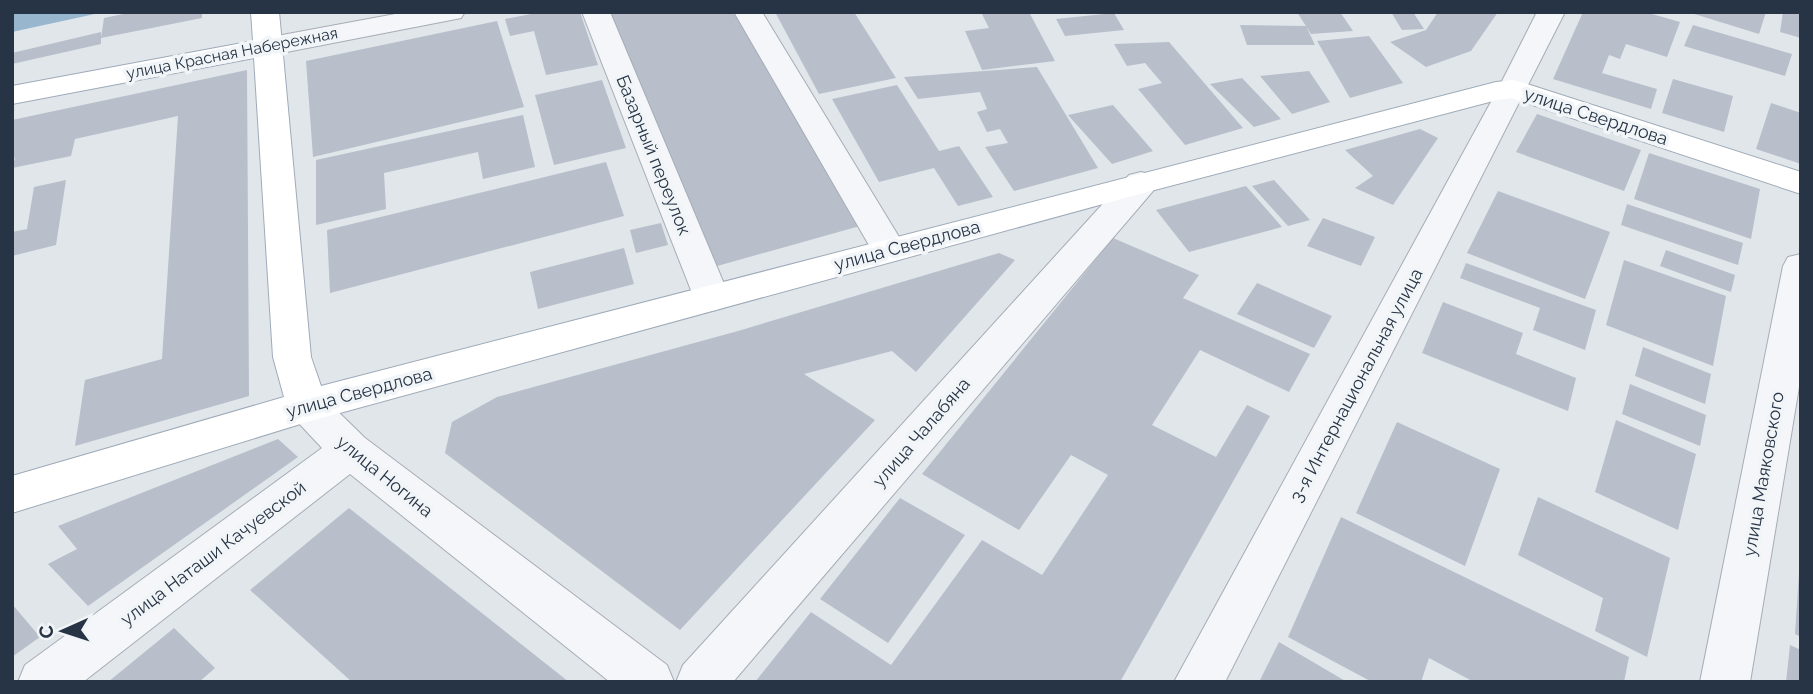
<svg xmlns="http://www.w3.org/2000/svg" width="1813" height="694" viewBox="0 0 1813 694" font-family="Raleway,sans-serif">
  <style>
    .water { fill: #98b7cf }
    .building { fill: #b8bfca }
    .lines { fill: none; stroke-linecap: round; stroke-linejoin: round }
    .minor-casing { stroke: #a5adb6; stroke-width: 2 }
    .major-casing { stroke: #9fabb9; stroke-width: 2 }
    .minor { fill: #f5f6f9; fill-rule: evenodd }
    .major { fill: #fff; fill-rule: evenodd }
    .labels { text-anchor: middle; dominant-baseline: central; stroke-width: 7; stroke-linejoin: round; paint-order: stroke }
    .far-street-label { font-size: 16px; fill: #273445; stroke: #f1f5f8 }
    .street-label { font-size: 18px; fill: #273445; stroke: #f1f5f8 }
  </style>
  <rect width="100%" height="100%" fill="#e1e6eb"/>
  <!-- water -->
  <path class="water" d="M12 12H104L12 32Z"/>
  <!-- building -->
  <path class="building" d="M133 12H202V18L101 38 104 18Z
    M541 12H580L598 65 546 75 534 31 510 36 505 19Z
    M604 12H743L867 224 710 268Z
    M775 12H854L896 78 819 94Z
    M981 12H1029L1055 61 982 70 965 31 989 28Z
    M1297 12H1340L1353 31 1311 34Z
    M1391 12H1413L1424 29 1402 30Z
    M1438 12H1498L1471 51 1426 67 1390 42 1426 30Z
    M1583 12H1645L1680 22 1667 57 1626 44 1620 59 1609 55 1602 73 1657 89 1651 109 1553 79Z
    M1688 12H1766L1759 34Z
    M1783 12 1801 13V38L1780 32Z
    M1114 13 1124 30 1065 36 1056 19Z
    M497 21 524 107 313 157 306 61Z
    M1240 25 1306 26 1315 45H1247Z
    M1693 25 1792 54 1785 76 1684 46Z
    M101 32V44L12 64V53Z
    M1369 36 1403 83 1350 98 1317 41Z
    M1169 42 1243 128 1185 145 1138 89 1162 83 1145 63 1127 66 1114 44Z
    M1037 67 1098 168 1014 191 985 147 1008 143 1000 129 987 132 977 112 987 109 980 92 918 99 904 77Z
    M247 70 249 396 75 446 85 380 162 359 178 116 75 139 71 156 12 168 15 158H12V120Z
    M1309 71 1330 102 1292 114 1260 76Z
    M1242 78 1281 119 1254 127 1210 84Z
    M1673 79 1733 96 1724 132 1662 113Z
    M602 80 626 148 554 165 535 95Z
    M897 85 939 151 959 146 993 197 958 206 934 168 879 182 832 99Z
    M1771 103 1801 113V164L1756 149Z
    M1113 105 1153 151 1112 164 1068 115Z
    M1537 114 1641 150 1624 191 1516 152Z
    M523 115 535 167 483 179 478 152 384 173 386 209 316 225V160Z
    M1420 129 1438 138 1393 205 1355 188 1373 176 1345 150Z
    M1649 153 1760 189 1751 239 1634 199Z
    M606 162 624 216 330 293 327 230Z
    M66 180 56 245 12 256V232L27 229 34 187Z
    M1274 180 1310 220 1288 226 1252 186Z
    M1246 186 1282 227 1189 252 1156 210Z
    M1498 191 1610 232 1585 299 1467 253Z
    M1627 204 1743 243 1738 265 1621 225Z
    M1323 218 1375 237 1361 266 1307 246Z
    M661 223 668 245 636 253 630 230Z
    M1113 238 1199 275 1183 298 1310 354 1289 392 1200 350 1152 425 1216 457 1247 405 1270 416 1120 682H755L811 612 891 665 982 540 1042 575 1108 475 1071 455 1019 530 922 474Z
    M624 248 634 284 538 309 530 272Z
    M1666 250 1735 275 1731 292 1660 266Z
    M999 253 1015 260 916 372 892 351 804 374 875 420 680 630 445 453 452 422 497 397 738 331Z
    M1624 260 1726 296 1713 366 1606 325Z
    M1466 263 1596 310 1585 350 1533 330 1540 308 1460 278Z
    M1257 283 1332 316 1314 348 1237 314Z
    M1443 302 1523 333 1516 354 1576 378 1568 411 1422 353Z
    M1643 347 1711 374 1705 404 1635 376Z
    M1630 384 1706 415 1700 446 1622 414Z
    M1616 420 1696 454 1678 530 1595 492Z
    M1397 422 1500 469 1465 566 1356 513Z
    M278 439 298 457 88 606 48 564 77 549 58 526Z
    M1538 497 1670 558 1647 657 1595 631 1603 598 1518 555Z
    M900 498 965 535 888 643 820 599Z
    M349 508 569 682H352L250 590Z
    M1341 517 1629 657 1624 682H1474L1429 658 1421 682H1372L1288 637Z
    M1799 573H1801V637L1795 634Z
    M12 604 40 637 12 657Z
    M174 628 215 668 199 682H108Z
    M1279 642 1347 682H1259Z
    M1790 645 1801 650V682H1786Z"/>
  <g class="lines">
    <defs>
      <path id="minor" d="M406 12H465L461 18 451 20 266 56 256 53 252 47 256 41 266 38Z
        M582 12H610L730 298 725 307 712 311 699 307 694 298Z
        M734 12H762L907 250 901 259 889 262 877 259Z
        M1537 12H1565L1225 682H1174L1498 89Z
        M1141 172 1153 175 1158 183 1153 191 733 682H676L683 665 1129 175Z
        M1801 254V375L1750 682H1700L1783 266 1788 257Z
        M307 390 321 395 365 438 667 665 674 682H610L350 474 83 682H18L25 665 322 448 293 417 287 406 293 395Z"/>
      <path id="major" d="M251 12H279L311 357 321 386 1496 82 1513 80 1524 83 1801 172V194L1511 98 1497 100 1147 192 307 422 12 513V476L284 397 273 357 254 58 12 104V86L253 41Z"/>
    </defs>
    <!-- minor casing -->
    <use href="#minor" class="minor-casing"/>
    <!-- major casing -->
    <use href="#major" class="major-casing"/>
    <!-- minor -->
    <use href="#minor" class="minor"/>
    <!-- major -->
    <use href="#major" class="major"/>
  </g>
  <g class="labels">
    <!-- far-street labels -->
    <g class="far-street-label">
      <text transform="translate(232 53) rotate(-11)">улица Красная Набережная</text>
    </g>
    <!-- street labels -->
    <g class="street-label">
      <text transform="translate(1596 116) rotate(18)">улица Свердлова</text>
      <text transform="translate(654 155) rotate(68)">Базарный переулок</text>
      <text transform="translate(907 245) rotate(-15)">улица Свердлова</text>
      <text transform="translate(1356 385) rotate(-62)">3-я Интернациональная улица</text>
      <text transform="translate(359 392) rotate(-15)">улица Свердлова</text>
      <text transform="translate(921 432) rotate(-49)">улица Чалабяна</text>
      <text transform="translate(1763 474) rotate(-80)">улица Маяковского</text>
      <text transform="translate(385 476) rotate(39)">улица Ногина</text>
      <text transform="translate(213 553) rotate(-37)">улица Наташи Качуевской</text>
    </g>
  </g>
  <!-- border -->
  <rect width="1813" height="694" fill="none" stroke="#273445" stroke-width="28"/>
  <!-- north arrow -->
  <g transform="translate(63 631) rotate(267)" stroke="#f1f5f8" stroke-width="5" paint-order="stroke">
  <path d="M0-5L12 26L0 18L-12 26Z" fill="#273445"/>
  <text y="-10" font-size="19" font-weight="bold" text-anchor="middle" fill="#273445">С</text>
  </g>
</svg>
